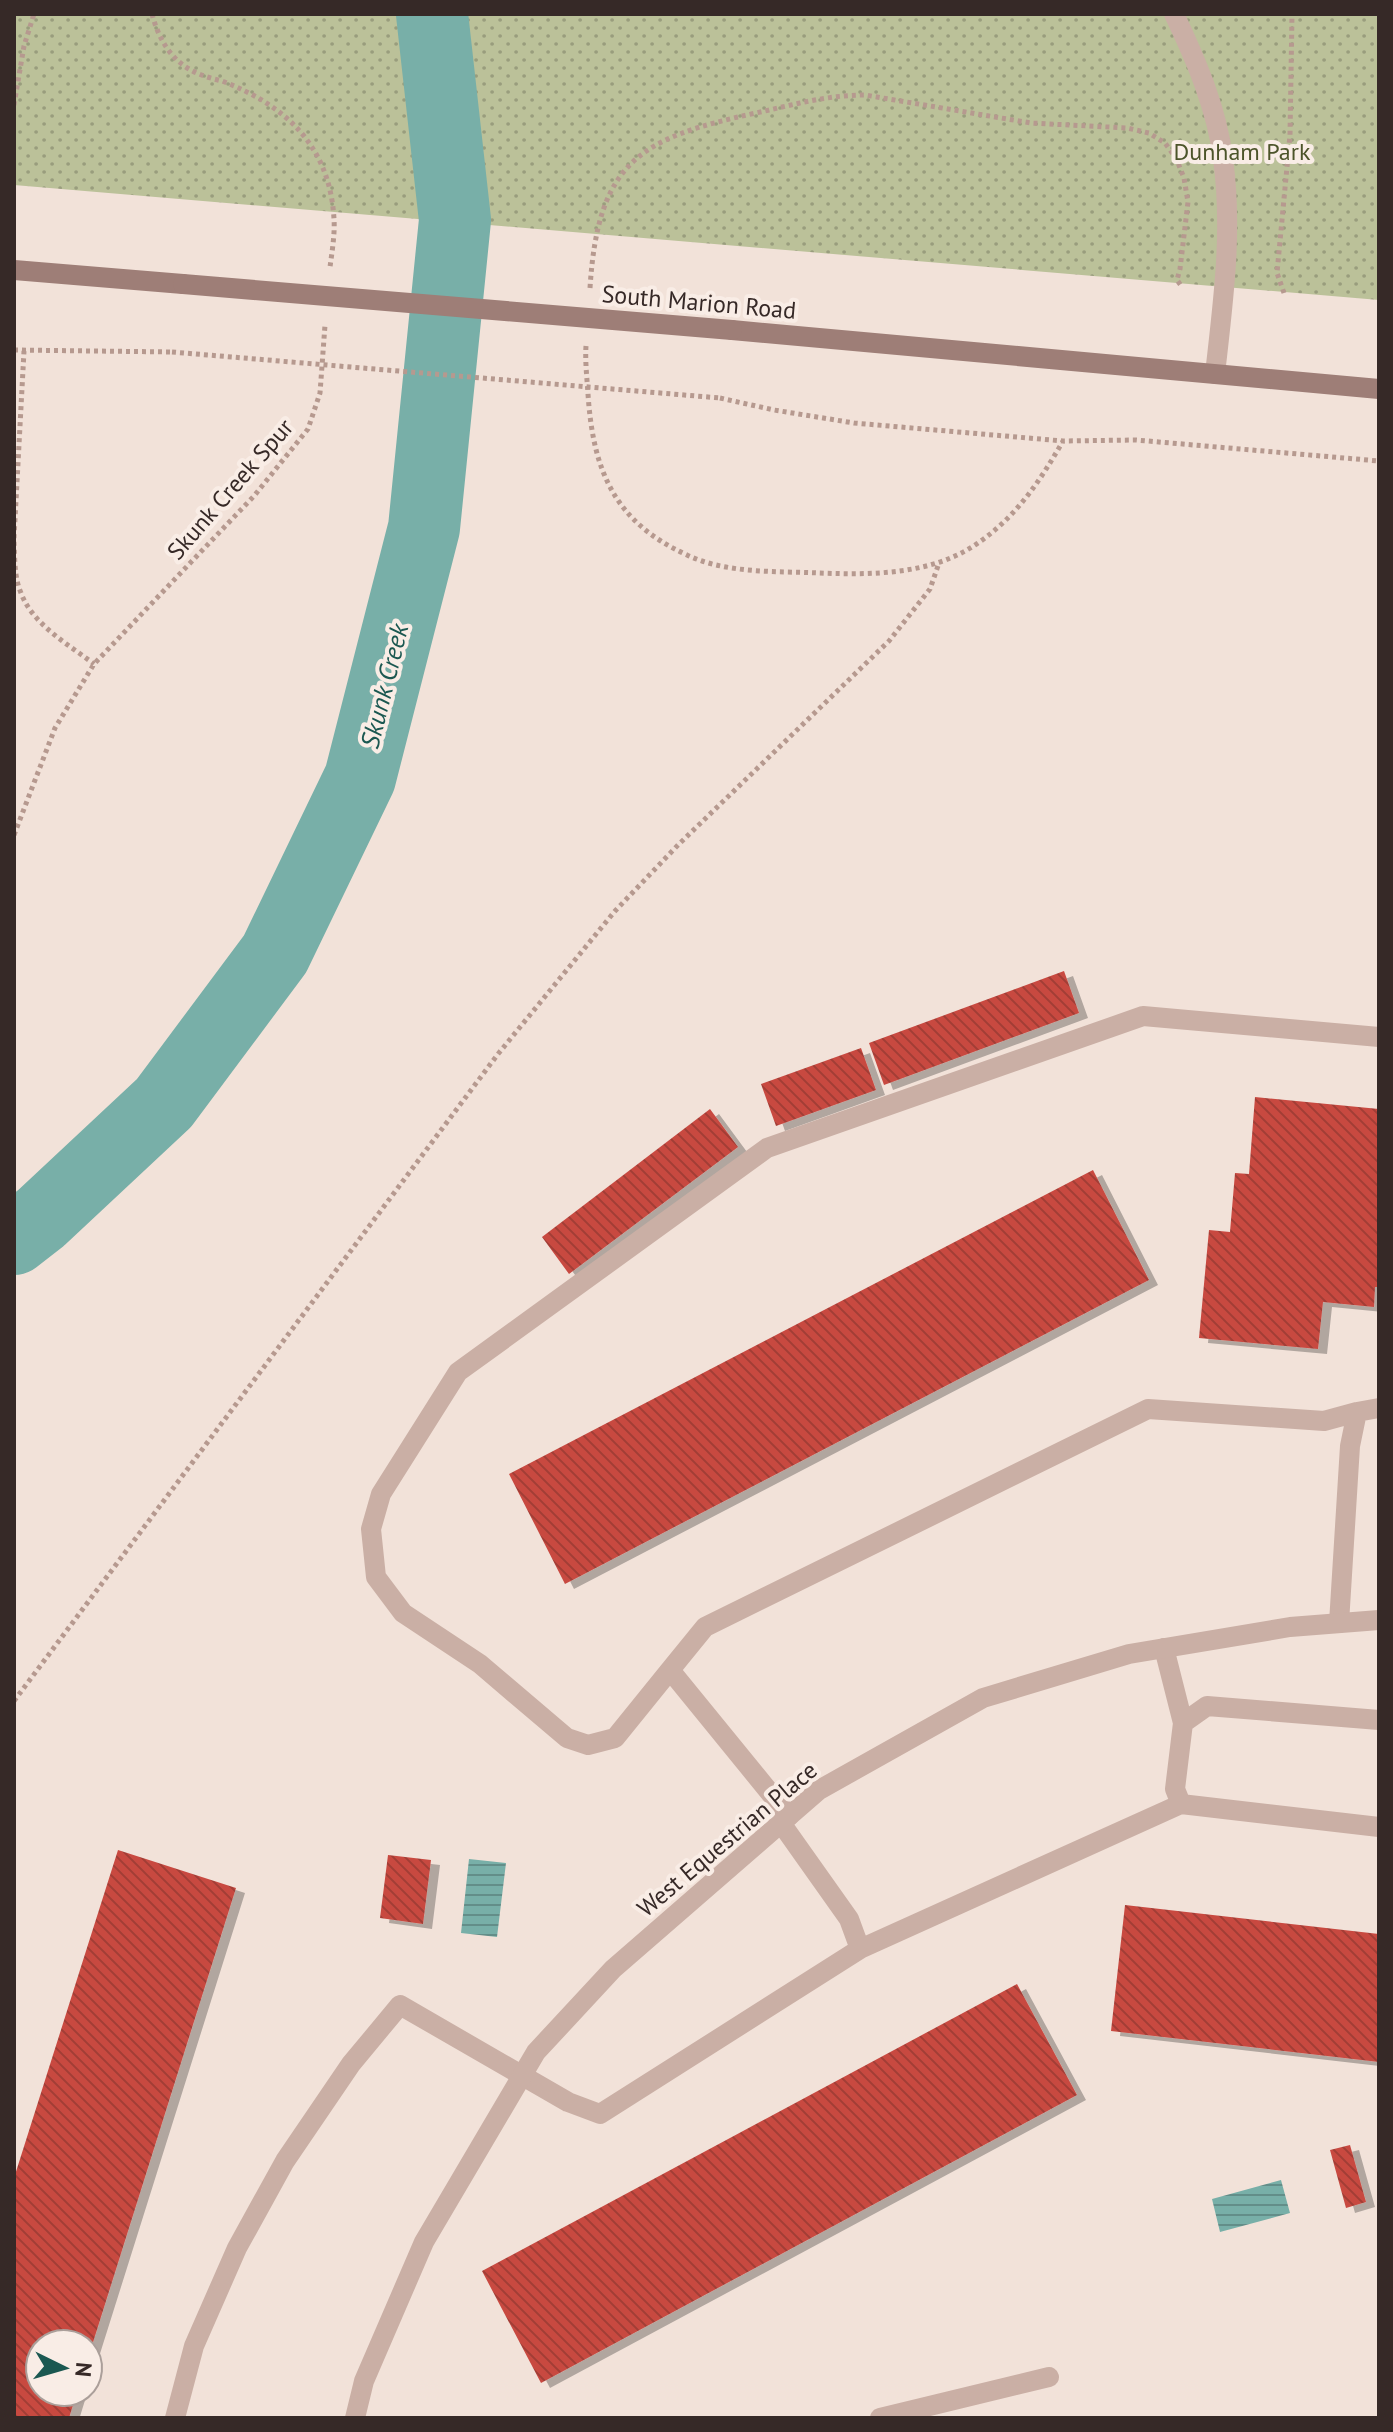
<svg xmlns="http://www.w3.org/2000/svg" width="1393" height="2432" viewBox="0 0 1393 2432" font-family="'PT Sans',sans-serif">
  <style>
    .park { fill: url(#park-dots) }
    .water { fill: url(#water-rules) }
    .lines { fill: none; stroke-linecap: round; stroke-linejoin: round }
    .river { stroke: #78afa8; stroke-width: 72 }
    .building { fill: url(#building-back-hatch); filter: url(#shadow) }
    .path { stroke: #b6998f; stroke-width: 5; stroke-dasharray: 4 4; stroke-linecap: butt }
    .lane { stroke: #caafa5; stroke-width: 20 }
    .street { stroke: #caafa5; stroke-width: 20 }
    .secondary { stroke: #9e7e77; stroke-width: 20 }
    .path-bridge { stroke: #b6998f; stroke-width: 5; stroke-dasharray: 4 4; stroke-linecap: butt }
    .secondary-bridge { stroke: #9e7e77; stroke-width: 20 }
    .labels { text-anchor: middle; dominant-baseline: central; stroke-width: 8; stroke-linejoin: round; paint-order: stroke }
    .park-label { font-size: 24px; fill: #4c542a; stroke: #f9ede6 }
    .street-label { font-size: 24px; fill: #362927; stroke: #f9ede6 }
    .water-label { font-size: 26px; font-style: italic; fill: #1b5851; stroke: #f9ede6 }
  </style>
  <defs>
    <pattern id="park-dots" width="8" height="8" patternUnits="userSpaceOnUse" patternTransform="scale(2)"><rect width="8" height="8" fill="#bbc199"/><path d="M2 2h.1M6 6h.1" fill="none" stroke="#999d7d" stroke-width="1.8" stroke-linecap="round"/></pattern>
    <pattern id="water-rules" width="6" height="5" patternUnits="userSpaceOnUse" patternTransform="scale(2)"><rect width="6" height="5" fill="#78afa8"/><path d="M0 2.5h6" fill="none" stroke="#638e89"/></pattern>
    <pattern id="building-back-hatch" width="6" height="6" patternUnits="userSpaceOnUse" patternTransform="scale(2)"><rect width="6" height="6" fill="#c84941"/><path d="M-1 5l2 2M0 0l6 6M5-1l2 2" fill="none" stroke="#a33d36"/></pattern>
    <filter id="shadow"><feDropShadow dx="9" dy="5" stdDeviation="0" flood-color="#0004"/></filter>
  </defs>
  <rect width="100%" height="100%" fill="#f2e2d9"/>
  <!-- park -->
  <path class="park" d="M14 14H1379V300L14 185Z"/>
  <!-- water -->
  <path class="water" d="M469 1859 506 1863 497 1937 461 1933Z
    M1281 2180 1290 2213 1220 2232 1212 2199Z"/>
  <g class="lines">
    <!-- river -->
    <path class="river" d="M14 1239 41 1218 164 1103 275 954 360 778 424 528 455 220 432 14"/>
  </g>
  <!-- building -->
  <path class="building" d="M1064 971 1079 1013 884 1085 869 1043Z
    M861 1048 876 1090 776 1126 761 1084Z
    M1255 1097 1379 1109V1287H1375L1374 1307 1323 1302 1318 1349 1199 1338 1209 1230 1230 1232 1235 1173 1249 1174Z
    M710 1109 738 1147 569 1274 542 1237Z
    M1093 1170 1149 1280 565 1584 509 1474Z
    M118 1850 236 1888 89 2355 88 2344H40V2392H77L69 2418H14V2178Z
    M388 1855 431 1860 423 1924 380 1918Z
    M1125 1905 1379 1934V2062L1111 2031Z
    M1017 1984 1077 2095 541 2383 482 2271Z
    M1350 2145 1366 2202 1346 2208 1330 2150Z"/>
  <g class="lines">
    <!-- path -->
    <path class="path" d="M152 14C159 40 172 63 199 74 206 77 214 79 222 81 287 106 330 147 334 219 335 234 332 252 330 267
      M14 105 24 46 34 14
      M590 288C598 161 640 138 756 113 792 105 827 95 865 95L1031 123 1127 128 1149 133 1165 143 1176 158 1184 178 1188 202 1180 269 1177 280 1182 287
      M1284 293 1277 273 1290 135 1292 14
      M586 346C585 362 587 378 588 394 593 470 614 522 687 555 727 574 777 571 819 573 873 575 932 575 978 543 1017 516 1040 481 1063 441
      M14 350 172 352
      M720 398 774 410 854 423 1063 441 1136 440 1379 461
      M14 538 24 351
      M14 542C15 559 14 577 21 593 33 625 68 644 94 664
      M14 835 55 728 94 664 254 496 308 429 320 393 325 325
      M14 1701 498 1054 615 911 678 845 889 641 930 589 939 563"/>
    <!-- lane -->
    <path class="lane" d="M1174 14C1196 60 1217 109 1223 159 1233 231 1223 303 1215 374
      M1339 1623 1350 1446 1357 1412 1379 1408
      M1164 1648 1183 1723
      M670 1670 705 1627 1148 1409 1324 1421 1357 1412
      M1379 1720 1207 1706 1183 1723 1175 1789 1181 1804 1379 1827
      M789 1816 670 1670 615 1738 588 1745 567 1738 480 1664 403 1613 376 1577 371 1529 381 1494 458 1372 767 1148 1143 1016 1379 1037
      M860 1949 1181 1804
      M175 2418 194 2346 237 2248 285 2161 351 2064 400 2005 568 2102 600 2114 860 1949 849 1919 781 1823
      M880 2418 1049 2377"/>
    <!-- street -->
    <path class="street" d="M355 2418 364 2381 424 2242 536 2052 613 1969 819 1790 983 1698 1129 1654 1290 1627 1379 1620"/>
    <!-- secondary -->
    <path class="secondary" d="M14 270 183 284
      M732 330 1379 389"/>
    <!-- path-bridge -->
    <path class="path-bridge" d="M172 352 720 398"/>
    <!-- secondary-bridge -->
    <path class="secondary-bridge" d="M183 284 732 330"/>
  </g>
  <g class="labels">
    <!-- park labels -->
    <g class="park-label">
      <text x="1242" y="151">Dunham Park</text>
    </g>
    <!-- street labels -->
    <g class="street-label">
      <text transform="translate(699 302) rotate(5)">South Marion Road</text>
      <text transform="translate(230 489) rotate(-49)">Skunk Creek Spur</text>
      <text transform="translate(727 1839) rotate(-40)">West Equestrian Place</text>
    </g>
    <!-- water labels -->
    <g class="water-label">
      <text transform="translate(384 686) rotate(-76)">Skunk Creek</text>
    </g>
  </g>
  <!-- border -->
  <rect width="1393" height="2432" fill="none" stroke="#362927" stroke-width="32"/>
  <!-- north arrow -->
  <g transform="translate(64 2368) rotate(95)"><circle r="38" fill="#f9ede6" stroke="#ab9f9a" stroke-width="2"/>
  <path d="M0-6L14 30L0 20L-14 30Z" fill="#1b5851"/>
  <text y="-12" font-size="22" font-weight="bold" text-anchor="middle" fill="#362927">N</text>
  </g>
</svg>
